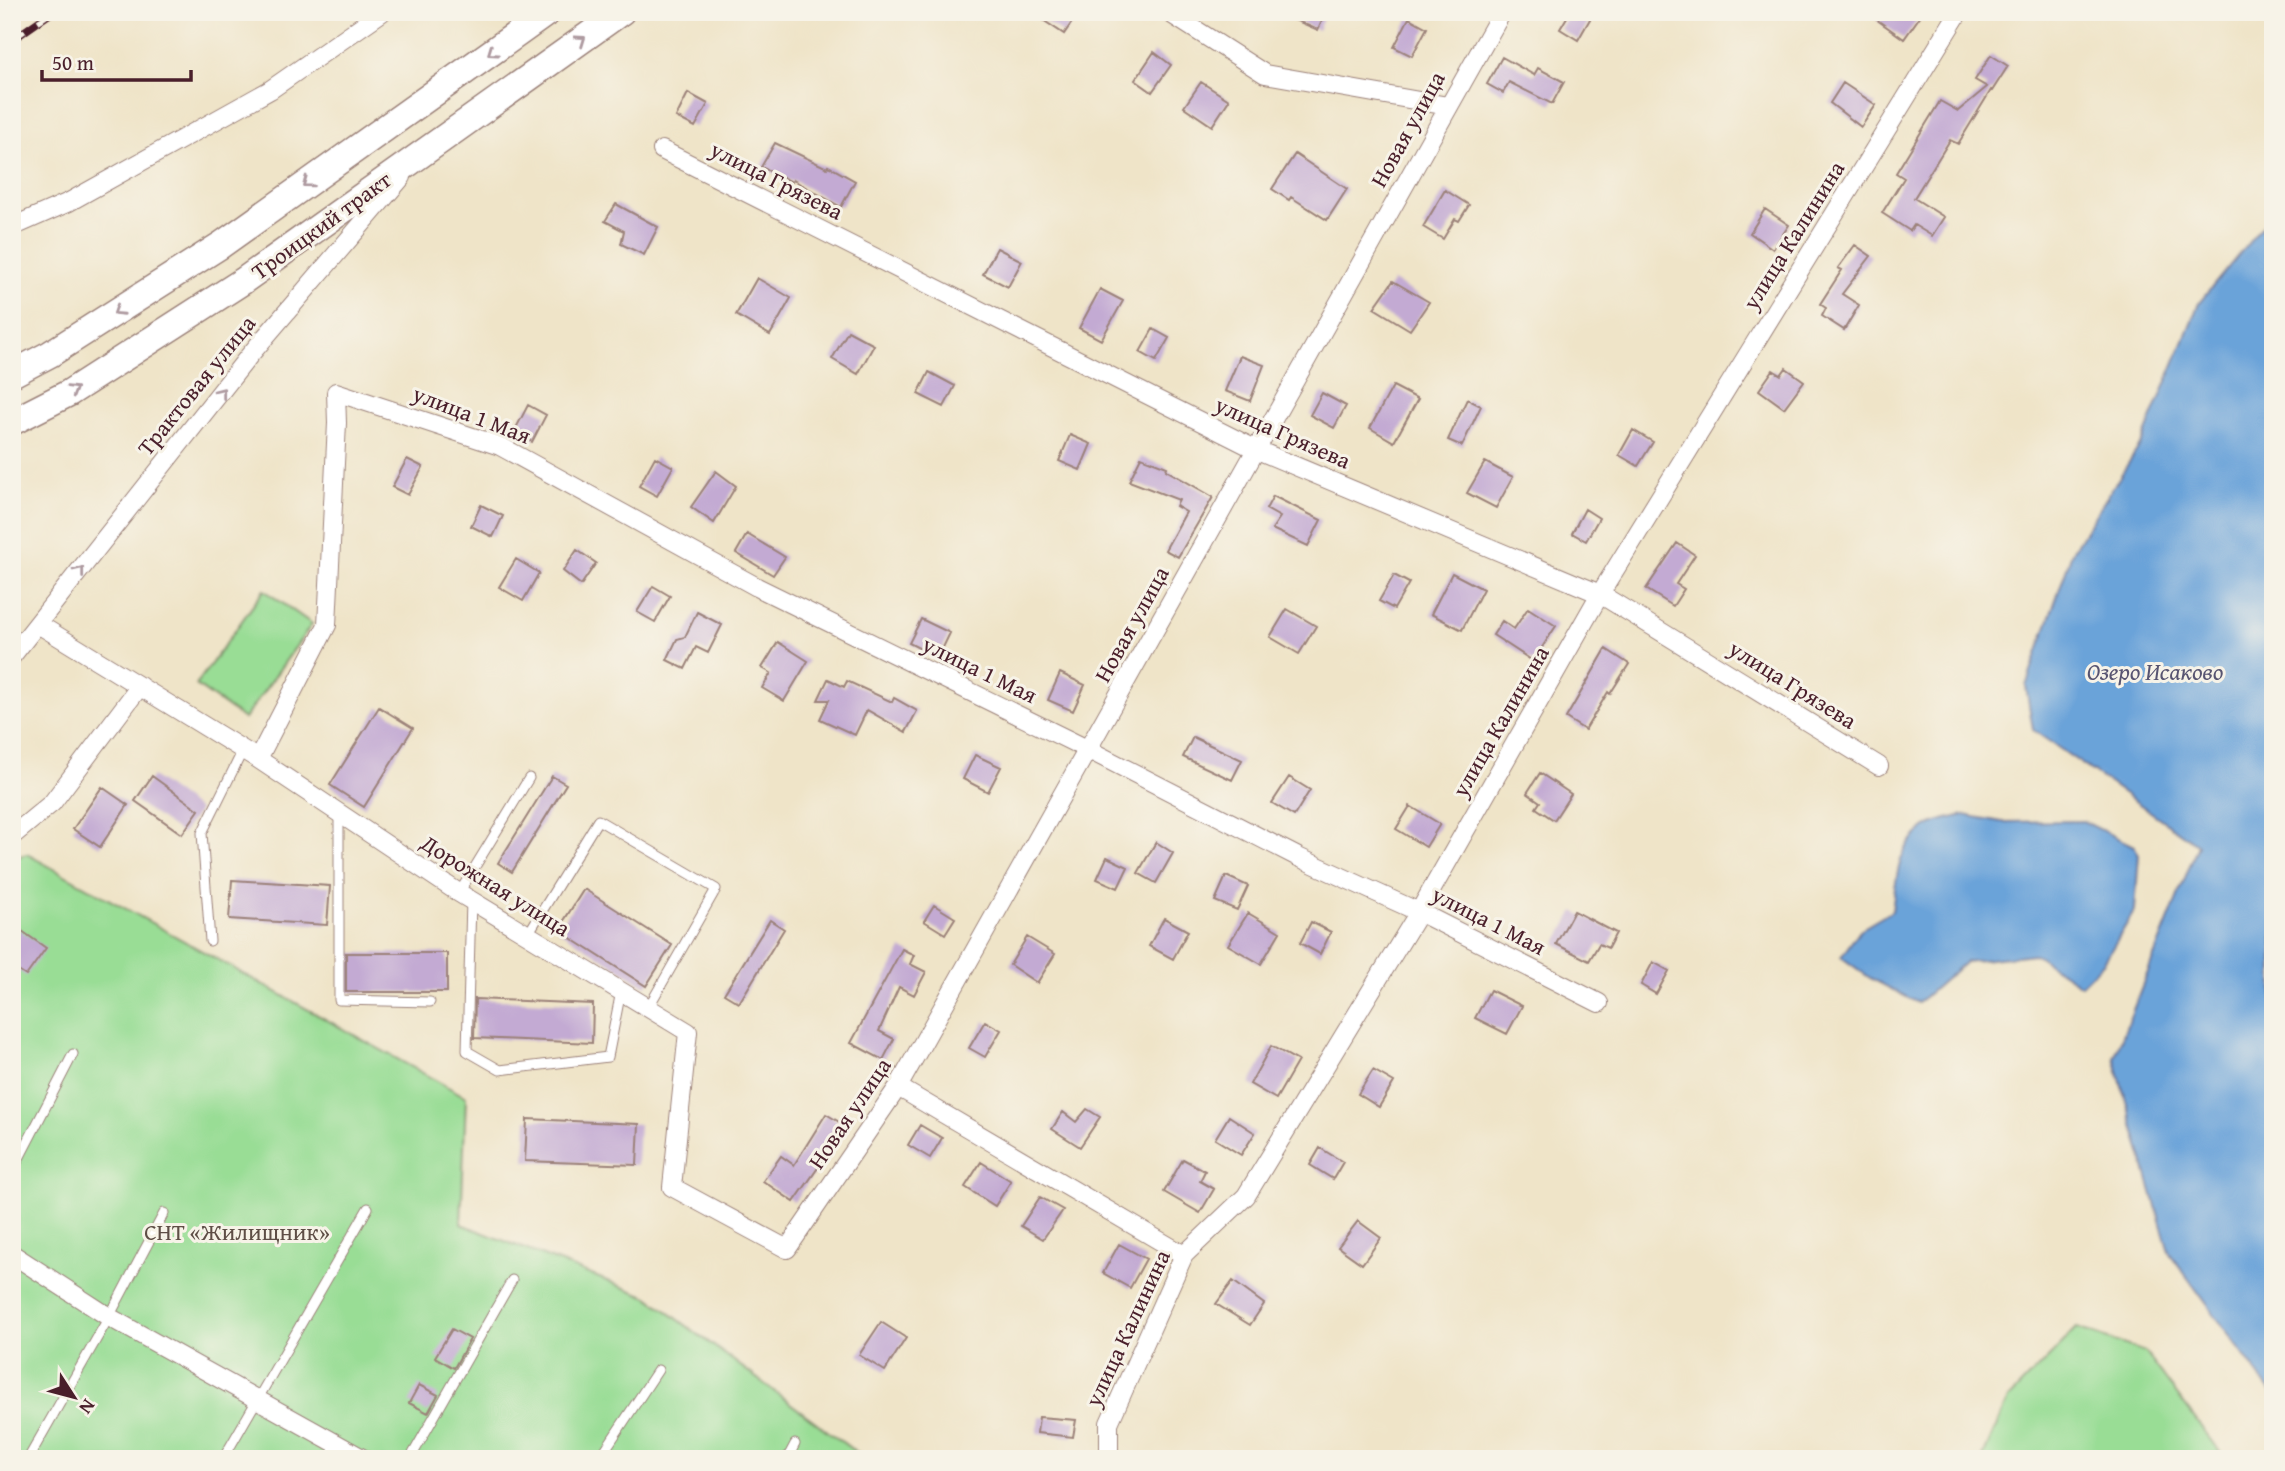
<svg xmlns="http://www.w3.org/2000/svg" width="2285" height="1471" viewBox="0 0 2285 1471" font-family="'Gentium Book Plus',serif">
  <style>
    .green { fill: #99dd95; stroke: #727e60; stroke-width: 2 }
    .water { fill: #6aa3d9; stroke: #5a6182; stroke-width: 2 }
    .building { fill: #c3aad3 }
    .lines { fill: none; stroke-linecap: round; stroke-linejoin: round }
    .service-casing { stroke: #9c827a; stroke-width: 11 }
    .minor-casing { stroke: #9c827a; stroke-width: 20 }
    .primary-casing { stroke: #9c827a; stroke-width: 29 }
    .service { stroke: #fff; stroke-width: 9 }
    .minor { stroke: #fff; stroke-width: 18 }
    .primary { stroke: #fff; stroke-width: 26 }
    .rail-casing { stroke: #4a1f2b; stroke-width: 8 }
    .rail { stroke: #f7f3e8; stroke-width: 5; stroke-dasharray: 16; stroke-linecap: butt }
    .oneway { stroke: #ae9aa0 }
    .labels { text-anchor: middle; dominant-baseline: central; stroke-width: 6; stroke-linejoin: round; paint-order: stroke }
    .street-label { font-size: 23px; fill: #4a1f2b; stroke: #f7f3e8 }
    .park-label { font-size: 23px; fill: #5e4e46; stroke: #f7f3e8 }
    .water-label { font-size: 24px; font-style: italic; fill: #575471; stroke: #f7f3e8 }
  </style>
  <rect width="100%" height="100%" fill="#f7f3e8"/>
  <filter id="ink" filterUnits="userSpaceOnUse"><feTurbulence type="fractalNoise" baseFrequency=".0143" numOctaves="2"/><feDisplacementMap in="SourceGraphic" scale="14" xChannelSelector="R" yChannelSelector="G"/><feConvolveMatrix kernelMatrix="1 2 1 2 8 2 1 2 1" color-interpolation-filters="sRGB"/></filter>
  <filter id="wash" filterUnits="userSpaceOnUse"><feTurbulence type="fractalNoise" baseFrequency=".00686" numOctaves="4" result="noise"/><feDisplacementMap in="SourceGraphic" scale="28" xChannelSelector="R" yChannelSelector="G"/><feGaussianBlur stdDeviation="1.57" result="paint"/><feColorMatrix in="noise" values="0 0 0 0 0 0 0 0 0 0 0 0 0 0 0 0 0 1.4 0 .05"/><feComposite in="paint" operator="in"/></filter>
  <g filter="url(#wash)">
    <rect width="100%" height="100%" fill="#efe4c8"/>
    <!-- green -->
    <path class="green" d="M264 590 312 624 244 719 196 685Z
      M27 854 466 1097 461 1224 648 1297 865 1459H12V858Z
      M2077 1328 2145 1352 2225 1459H1982L2008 1399Z"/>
    <!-- water -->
    <path class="water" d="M2273 213V1395L2169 1252 2114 1058 2198 845 2033 730 2026 686 2073 550 2142 442 2199 303Z
      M1964 815 2002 822 2083 821 2134 846 2139 854 2135 910 2104 962 2081 985 2034 954 1965 962 1918 1003 1870 978 1841 957 1860 930 1892 911C1897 876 1896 843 1932 824 1941 819 1954 818 1964 815Z"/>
    <g id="blocks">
      <!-- building -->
      <path class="building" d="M1031 12H1079L1064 34Z
        M1276 12H1326L1318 30Z
        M1570 12H1594L1578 40 1560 29Z
        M1866 12H1923L1904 39Z
        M1409 18 1427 28 1412 56 1394 47Z
        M1154 52 1171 65 1152 92 1135 80Z
        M1991 55 2008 66 1992 91 1991 90 1958 144 1950 140 1914 198 1944 217 1932 236 1914 225 1910 231 1882 213 1904 178 1896 173 1940 101 1958 111 1987 87 1975 80Z
        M1502 57 1534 75 1538 68 1564 82 1552 104 1509 82 1503 93 1487 84Z
        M1201 82 1229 100 1212 126 1184 107Z
        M1843 83 1876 105 1861 127 1830 103Z
        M688 93 708 104 695 127 676 117Z
        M775 143 827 168 828 166 855 181 841 207 793 180 792 182 761 167Z
        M1295 154 1347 189 1327 220 1291 197 1289 200 1272 189Z
        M1445 190 1469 205 1459 221 1455 219 1443 239 1423 227Z
        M616 204 658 227 644 255 621 244 624 231 605 221Z
        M1765 209 1789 225 1773 249 1750 233Z
        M1855 245 1871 256 1842 294 1859 305 1844 330 1822 316 1826 308 1820 304 1842 270 1838 268Z
        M997 248 1022 261 1008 287 983 274Z
        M757 278 791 298 770 335 736 315Z
        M1393 281 1429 302 1410 330 1374 308Z
        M1100 289 1123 301 1101 340 1079 328Z
        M1153 329 1169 338 1156 361 1140 352Z
        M848 331 874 345 858 374 832 359Z
        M1240 356 1264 365 1250 401 1225 391Z
        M1786 368 1804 381 1784 408 1759 390 1773 370 1781 375Z
        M929 372 955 386 944 407 918 394Z
        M1393 386 1418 399 1394 442 1370 428Z
        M1322 393 1346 406 1334 428 1310 415Z
        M1467 399 1481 406 1462 446 1448 440Z
        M528 405 546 415 532 442 514 432Z
        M1633 430 1653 442 1638 466 1619 455Z
        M1070 435 1091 444 1080 470 1059 461Z
        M655 457 673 467 657 496 639 486Z
        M1141 457 1167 467 1166 470 1213 497 1178 557 1165 550 1186 512 1176 506 1179 500 1129 481Z
        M407 459 423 467 408 495 392 487Z
        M1485 462 1513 477 1496 508 1467 493Z
        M716 471 736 486 714 523 691 507Z
        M1273 496 1321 520 1308 546 1272 529 1280 517 1266 509Z
        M481 505 503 516 493 537 471 526Z
        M1585 509 1599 518 1586 541 1572 533Z
        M747 534 785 557 773 575 736 553Z
        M1677 543 1695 555 1676 584 1684 589 1673 606 1646 589Z
        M577 550 596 563 581 585 563 571Z
        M516 559 539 573 523 601 499 587Z
        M1452 573 1483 589 1462 630 1431 614Z
        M1394 575 1409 583 1394 609 1379 601Z
        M653 586 670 596 655 622 637 612Z
        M1528 608 1556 626 1533 661 1493 635 1502 621 1514 629Z
        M1287 609 1316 626 1299 654 1270 637Z
        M697 612 722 625 708 653 696 647 685 669 667 660 677 639 685 637Z
        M921 619 950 633 938 658 909 643Z
        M778 642 808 661 784 701 762 688 771 673 762 668Z
        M1606 649 1629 664 1610 694 1608 692 1585 730 1566 718Z
        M1060 673 1085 685 1073 711 1048 700Z
        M828 679 844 687 847 681 892 702 894 698 917 711 906 732 867 710 855 735 820 719 829 700H818Z
        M379 707 413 728 364 807 330 785Z
        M1193 737 1242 760 1232 780 1183 757Z
        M975 755 1001 767 988 792 963 779Z
        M1540 773 1571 794 1554 820 1536 808 1540 802 1527 793Z
        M152 776 199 810 182 834 135 801Z
        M552 776 566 784 512 872 498 863Z
        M1289 777 1310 790 1294 816 1272 803Z
        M102 787 128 805 100 847 73 829Z
        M1410 806 1440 824 1426 847 1396 829Z
        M1156 842 1173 853 1156 883 1138 873Z
        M1107 857 1128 867 1118 888 1097 879Z
        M1226 876 1248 886 1237 910 1215 901Z
        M232 880 330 886 327 925 229 919Z
        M584 889 672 945 646 986 558 930Z
        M934 905 955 918 945 934 924 921Z
        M1574 911 1616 933 1608 948 1599 944 1589 961 1556 944Z
        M1248 913 1280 932 1261 964 1228 945Z
        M1164 918 1188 931 1173 959 1149 946Z
        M770 920 784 929 739 1003 724 994Z
        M1311 922 1331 932 1320 954 1300 943Z
        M12 924 46 948 26 976 12 967Z
        M1027 937 1055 954 1037 983 1010 965Z
        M902 949 914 955 910 964 926 972 914 995 899 987 879 1031 894 1039 883 1060 851 1043Z
        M346 953H447V992H346Z
        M1653 962 1669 971 1656 994 1641 985Z
        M1490 990 1522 1006 1507 1034 1475 1018Z
        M475 999 593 1004 592 1043 474 1038Z
        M985 1021 1001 1030 985 1057 969 1048Z
        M1271 1046 1298 1061 1276 1099 1250 1084Z
        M1373 1070 1394 1082 1379 1107 1358 1094Z
        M1087 1109 1100 1117 1080 1147 1052 1129 1063 1112 1076 1122Z
        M826 1114 841 1123 833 1136 838 1139 794 1202 763 1181 781 1156 794 1165Z
        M1229 1116 1255 1133 1241 1155 1215 1139Z
        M527 1119 639 1124 637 1165 525 1161Z
        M920 1125 942 1138 930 1158 908 1145Z
        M1320 1148 1343 1162 1333 1179 1310 1165Z
        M1183 1159 1205 1171 1200 1181 1214 1189 1200 1213 1164 1192Z
        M981 1162 1011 1181 995 1206 965 1187Z
        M1040 1197 1063 1210 1043 1239 1021 1226Z
        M1358 1221 1381 1238 1362 1264 1338 1247Z
        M1119 1244 1146 1259 1130 1288 1103 1273Z
        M1233 1281 1264 1304 1250 1325 1216 1304Z
        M881 1322 906 1338 885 1371 859 1355Z
        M452 1329 470 1339 454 1368 435 1357Z
        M419 1385 438 1395 428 1413 409 1403Z
        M1039 1417 1076 1420 1073 1437 1037 1433Z"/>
    </g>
  </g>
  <g filter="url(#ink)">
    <use href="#blocks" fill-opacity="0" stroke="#9c827a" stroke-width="2"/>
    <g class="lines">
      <defs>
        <path id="service" d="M339 815V1000L430 1002
          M459 893 529 778
          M471 900 467 1051 500 1070 608 1057 621 991
          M528 934 598 820 716 889 648 1008
          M210 941 202 833 243 750
          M12 1172 73 1054
          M28 1459 109 1317 164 1213
          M223 1459 368 1208
          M410 1459 512 1280
          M599 1459 658 1370
          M787 1459 795 1444"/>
        <path id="minor" d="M1168 12 1265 74 1448 106
          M662 150 1255 449 1600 594 1879 766
          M12 227 69 202 270 90 382 12
          M38 624 258 759 459 893 688 1032 672 1187 787 1249 898 1087 1502 12
          M12 656 249 356 402 177
          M258 759 327 625 337 423 336 392 500 446 757 587 1089 750 1298 857 1419 912 1599 1003
          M12 836 52 803 140 686
          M898 1087 1184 1255
          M12 1254 109 1317 364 1459
          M1109 1459V1423L1184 1255 1246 1196 1419 912 1600 594 1959 12"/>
        <path id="primary" d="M12 374 50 354 221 245 548 12
          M12 422 69 393 243 281 621 12"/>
      </defs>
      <!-- service casing -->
      <use href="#service" class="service-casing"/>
      <!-- minor casing -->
      <use href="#minor" class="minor-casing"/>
      <!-- primary casing -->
      <use href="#primary" class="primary-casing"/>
      <!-- service -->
      <use href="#service" class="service"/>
      <!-- minor -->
      <use href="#minor" class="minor"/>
      <!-- primary -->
      <use href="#primary" class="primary"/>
      <defs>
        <path id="rail" d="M12 17 19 12
          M12 40 52 12"/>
      </defs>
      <!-- rail casing -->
      <use href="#rail" class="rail-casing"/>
      <!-- rail -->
      <use href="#rail" class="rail"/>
    </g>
    <!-- one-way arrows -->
    <defs><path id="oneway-chevron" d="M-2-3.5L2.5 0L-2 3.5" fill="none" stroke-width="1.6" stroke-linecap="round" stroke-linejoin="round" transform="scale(1.75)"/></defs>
    <g class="oneway">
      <use href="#oneway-chevron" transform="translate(581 40) rotate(-35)"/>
      <use href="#oneway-chevron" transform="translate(492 52) rotate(145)"/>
      <use href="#oneway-chevron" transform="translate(307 183) rotate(144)"/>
      <use href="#oneway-chevron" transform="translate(118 311) rotate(147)"/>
      <use href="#oneway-chevron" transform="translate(73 390) rotate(-31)"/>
      <use href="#oneway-chevron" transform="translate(221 392) rotate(-52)"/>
      <use href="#oneway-chevron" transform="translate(80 571) rotate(-52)"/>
    </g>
  </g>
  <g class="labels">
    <!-- street labels -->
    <g class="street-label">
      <text transform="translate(1407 129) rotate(-61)">Новая улица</text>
      <text transform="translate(777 180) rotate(27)">улица Грязева</text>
      <text transform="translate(321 225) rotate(-36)">Троицкий тракт</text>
      <text transform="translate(1793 235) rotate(-58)">улица Калинина</text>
      <text transform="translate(196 385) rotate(-51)">Трактовая улица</text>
      <text transform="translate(472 414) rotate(21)">улица 1 Мая</text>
      <text transform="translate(1283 432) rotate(24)">улица Грязева</text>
      <text transform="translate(1131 624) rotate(-61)">Новая улица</text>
      <text transform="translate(980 669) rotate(26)">улица 1 Мая</text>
      <text transform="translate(1793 684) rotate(32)">улица Грязева</text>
      <text transform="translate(1500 721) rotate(-60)">улица Калинина</text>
      <text transform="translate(496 885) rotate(32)">Дорожная улица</text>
      <text transform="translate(1489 920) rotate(27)">улица 1 Мая</text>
      <text transform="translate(849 1113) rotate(-56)">Новая улица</text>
      <text transform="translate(1127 1328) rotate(-65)">улица Калинина</text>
    </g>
    <!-- park labels -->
    <g class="park-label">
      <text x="237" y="1231">СНТ «Жилищник»</text>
    </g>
    <!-- water labels -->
    <g class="water-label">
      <text x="2155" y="671">Озеро Исаково</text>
    </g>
  </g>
  <!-- margin -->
  <rect width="2285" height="1471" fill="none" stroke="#f7f3e8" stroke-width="42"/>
  <!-- north arrow -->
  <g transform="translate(74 1397) rotate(126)" stroke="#f7f3e8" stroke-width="5" paint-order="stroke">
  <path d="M0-5L12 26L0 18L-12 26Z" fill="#4a1f2b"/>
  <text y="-10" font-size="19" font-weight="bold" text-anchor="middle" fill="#4a1f2b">N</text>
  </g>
  <!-- scale -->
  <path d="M42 70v10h149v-10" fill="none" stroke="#4a1f2b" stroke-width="3.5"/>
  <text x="52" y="70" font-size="21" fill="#4a1f2b" stroke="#f7f3e8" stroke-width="5" paint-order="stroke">50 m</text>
</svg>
